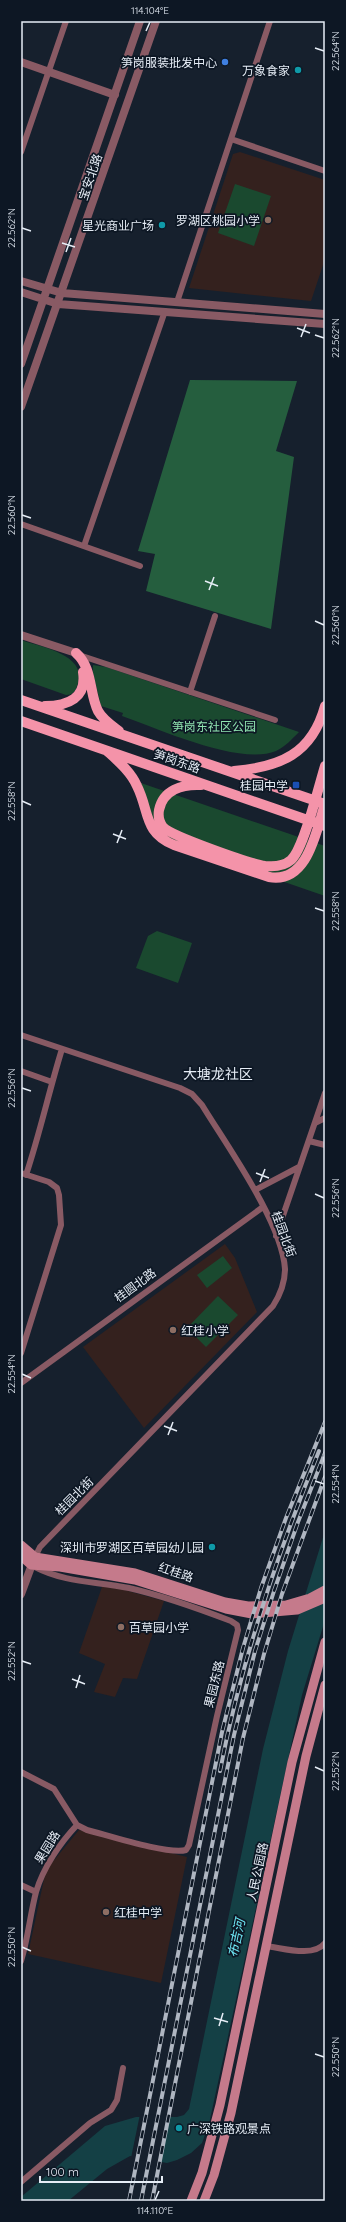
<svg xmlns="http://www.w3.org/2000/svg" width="346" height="2222" viewBox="0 0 346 2222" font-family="Quicksand,'Noto Sans SC',sans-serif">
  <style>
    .education { fill: #34211e }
    .green { fill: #1a492f }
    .forest { fill: #255e3e }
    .water { fill: #144045 }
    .pier { fill: #16202d }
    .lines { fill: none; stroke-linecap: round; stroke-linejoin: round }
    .minor { stroke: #895a64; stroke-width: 6 }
    .tertiary { stroke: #895a64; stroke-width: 8 }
    .secondary { stroke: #c57a8b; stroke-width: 9 }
    .primary { stroke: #f493a9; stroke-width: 10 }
    .rail-casing { stroke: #afb6c1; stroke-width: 4 }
    .rail { stroke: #0d1724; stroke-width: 2.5; stroke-dasharray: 8; stroke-linecap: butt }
    .ticks { fill: none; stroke: #e6edf6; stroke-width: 1.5 }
    .shop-dot { fill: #3f7fe0; stroke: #0d1724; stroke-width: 1.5 }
    .culture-dot { fill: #0f9aa8; stroke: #0d1724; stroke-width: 1.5 }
    .education-dot { fill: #8d6e63; stroke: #0d1724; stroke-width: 1.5 }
    .transit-dot { fill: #1a4fb4; stroke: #0d1724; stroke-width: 1.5 }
    .labels { text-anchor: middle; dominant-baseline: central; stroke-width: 3.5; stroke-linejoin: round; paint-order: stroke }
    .poi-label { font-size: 12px; fill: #e6edf6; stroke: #0d1724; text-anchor: end }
    .street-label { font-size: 12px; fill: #e6edf6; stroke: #0d1724 }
    .park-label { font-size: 12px; fill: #90e4b0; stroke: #0d1724 }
    .water-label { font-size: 13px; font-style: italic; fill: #6fe9f6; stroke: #0d1724 }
    .quarter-label { font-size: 14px; fill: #e6edf6; stroke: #0d1724 }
    .neatline { fill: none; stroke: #e6edf6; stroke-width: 1.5 }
    .ticks-label { font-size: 10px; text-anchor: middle; fill: #e6edf6 }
  </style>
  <rect width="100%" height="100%" fill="#16202d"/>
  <!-- education -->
  <path class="education" d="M240 152 325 180V259L311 301 189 288 233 154Z
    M225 1244 235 1258 257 1312 144 1428 83 1347Z
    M103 1584 164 1601 137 1679 123 1678 115 1697 94 1692 105 1664 79 1653Z
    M79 1830 187 1857 161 1983 28 1954 46 1870Z"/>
  <!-- green -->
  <path class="green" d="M235 184 271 196 254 246 218 233Z
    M21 640C41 647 90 655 77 686 75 692 72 695 66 695L21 679Z
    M93 665 106 667 299 732C292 739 285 747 276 751 240 766 159 729 122 716L123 713 101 706 93 673Z
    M138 782 325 846V896L165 841 158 833Z
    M157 931 192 943 178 983 136 968 148 936Z
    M223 1256 232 1268 207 1288 197 1275Z
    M218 1296 238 1315 206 1347 187 1328Z"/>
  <!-- forest -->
  <path class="forest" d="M190 380 297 381 276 451 294 457 271 629 146 591 155 554 138 551Z"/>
  <!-- water -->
  <path class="water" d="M325 1531V1620L302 1695 209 2124 202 2143 191 2153 177 2160 167 2163 130 2156 107 2169 68 2201H21V2197L105 2126 136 2117H177L184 2115 189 2109 263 1749 288 1651Z"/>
  <!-- pier -->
  <path class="pier" d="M140 2114 170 2115 160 2164 131 2158Z"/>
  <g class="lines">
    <!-- minor -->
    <path class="minor" d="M231 139 325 171
      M21 152 66 21
      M177 302 270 21
      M21 524 140 566
      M84 546 165 311
      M79 655 275 720
      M190 692 215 616
      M21 1035 180 1088 192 1094 202 1105C227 1146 282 1222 285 1269 285 1282 280 1295 273 1306L40 1547 35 1557
      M21 1071 52 1082
      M315 1123 325 1118
      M309 1141 325 1145
      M21 1173 49 1182 57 1188 59 1195 61 1225 21 1353
      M26 1175C40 1133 49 1091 62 1049
      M255 1190 299 1167
      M276 1236 325 1093
      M21 1383 263 1207
      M35 1567C66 1583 95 1581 129 1588 164 1596 197 1608 231 1621L237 1625 238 1630 217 1716 189 1845 186 1850C168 1855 107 1835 87 1830L77 1825
      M21 1772 54 1789 77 1825C60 1843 43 1868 36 1892 30 1915 28 1939 21 1961
      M21 1885 36 1892
      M266 1946C283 1948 313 1958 325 1943
      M21 2182 90 2123 111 2110 117 2100 123 2068"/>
    <!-- tertiary -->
    <path class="tertiary" d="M21 62 115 95
      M21 281 62 293 325 314
      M21 292 58 304 325 324
      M21 364 140 21
      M21 407 156 21
      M21 635 76 653
      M21 1594 34 1559"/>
    <!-- secondary -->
    <path class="secondary" d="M21 1545 35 1557 135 1573 225 1602 248 1606 286 1605 310 1598 325 1590
      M21 1556 31 1565 60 1567 135 1580 226 1609 252 1614 297 1610 325 1598
      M191 2201 202 2173 220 2105 292 1762 325 1642
      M204 2201 214 2175 231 2113 306 1756 325 1685"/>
    <!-- primary -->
    <path class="primary" d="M76 653C93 668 89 693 98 711 103 720 111 725 119 731
      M21 700 325 804
      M45 706C68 706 87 698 83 672
      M21 721 325 826
      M107 751C118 761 131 772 137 786 150 812 143 832 174 845L269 877C308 884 316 831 325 804
      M234 771C280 767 312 754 325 706
      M201 785C182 784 163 790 159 810 158 816 159 822 163 827 171 836 251 864 265 866 274 867 284 866 291 860 304 849 319 785 325 766"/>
    <defs>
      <path id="rail" d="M220 1771C241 1661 277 1555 319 1451
        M129 2201 222 1732 243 1648 261 1588 286 1518 325 1422
        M141 2201 234 1735 255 1651 274 1591 298 1522 325 1453
        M152 2201 243 1738 264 1654 282 1594 325 1477"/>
    </defs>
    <!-- rail casing -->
    <use href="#rail" class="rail-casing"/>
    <!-- rail -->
    <use href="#rail" class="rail"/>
  </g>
  <!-- ticks -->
  <path class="ticks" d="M146 31 150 22M315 48 324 51M22 228 31 231M62 243 75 247M66 252 71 238M297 328 310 333M315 335 324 338M301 337 306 324M22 515 31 518M205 581 218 586M209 590 214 577M315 621 324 625M22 801 31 805M113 834 126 839M117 843 122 830M315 908 324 911M22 1088 31 1091M256 1173 269 1178M260 1182 265 1169M315 1194 324 1198M22 1374 31 1378M164 1426 177 1431M168 1435 173 1422M315 1481 324 1484M22 1661 31 1664M72 1679 85 1684M76 1688 80 1675M315 1767 324 1771M22 1947 31 1951M214 2018 228 2022M219 2026 223 2013M315 2054 324 2057M155 2200 159 2191"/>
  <!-- markers -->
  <circle class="shop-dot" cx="225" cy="62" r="4"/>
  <g class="culture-dot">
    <circle cx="298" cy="70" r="4"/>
    <circle cx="162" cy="225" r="4"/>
    <circle cx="212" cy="1547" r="4"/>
    <circle cx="179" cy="2128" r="4"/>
  </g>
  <g class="education-dot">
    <circle cx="268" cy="220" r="4"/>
    <circle cx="173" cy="1330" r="4"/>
    <circle cx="121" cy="1627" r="4"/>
    <circle cx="106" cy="1912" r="4"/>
  </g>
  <rect class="transit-dot" x="292" y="781" width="8" height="8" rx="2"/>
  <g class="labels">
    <!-- poi labels -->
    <g class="poi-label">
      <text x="217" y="62">笋岗服装批发中心</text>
      <text x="290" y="70">万象食家</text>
      <text x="260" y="220">罗湖区桃园小学</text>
      <text x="154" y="225">星光商业广场</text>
      <text x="288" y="785">桂园中学</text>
      <text x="181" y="1330" text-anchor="start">红桂小学</text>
      <text x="204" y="1547">深圳市罗湖区百草园幼儿园</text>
      <text x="129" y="1627" text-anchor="start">百草园小学</text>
      <text x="114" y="1912" text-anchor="start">红桂中学</text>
      <text x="187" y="2128" text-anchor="start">广深铁路观景点</text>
    </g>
    <!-- street labels -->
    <g class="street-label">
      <text transform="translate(90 177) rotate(-71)">宝安北路</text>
      <text transform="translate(177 761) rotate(19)">笋岗东路</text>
      <text transform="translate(284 1234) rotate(70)">桂园北街</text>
      <text transform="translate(135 1285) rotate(-36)">桂圆北路</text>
      <text transform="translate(74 1496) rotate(-45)">桂园北街</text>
      <text transform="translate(176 1572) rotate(19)">红桂路</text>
      <text transform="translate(214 1684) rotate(-76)">果园东路</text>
      <text transform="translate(47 1847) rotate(-58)">果园路</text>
      <text transform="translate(257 1872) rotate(-78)">人民公园路</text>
    </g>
    <!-- park labels -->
    <g class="park-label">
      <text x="214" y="726">笋岗东社区公园</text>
    </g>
    <!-- water labels -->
    <g class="water-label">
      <text transform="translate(236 1938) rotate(-78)">布吉河</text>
    </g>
    <!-- quarter labels -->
    <g class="quarter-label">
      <text x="218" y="1074">大塘龙社区</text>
    </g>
  </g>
  <!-- border -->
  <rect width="346" height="2222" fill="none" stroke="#0d1724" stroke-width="44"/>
  <!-- scale -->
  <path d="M40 2176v6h122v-6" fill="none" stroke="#e6edf6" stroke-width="2"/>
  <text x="46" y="2176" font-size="12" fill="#e6edf6" stroke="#0d1724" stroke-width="3" paint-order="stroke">100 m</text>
  <rect x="22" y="22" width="302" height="2178" class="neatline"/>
  <g class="ticks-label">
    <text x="150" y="14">114.104°E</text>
    <text transform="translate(335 51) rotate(-90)" y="4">22.564°N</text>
    <text transform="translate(11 228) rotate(-90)" y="4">22.562°N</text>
    <text transform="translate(335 338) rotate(-90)" y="4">22.562°N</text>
    <text transform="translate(11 515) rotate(-90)" y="4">22.560°N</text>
    <text transform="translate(335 625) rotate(-90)" y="4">22.560°N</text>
    <text transform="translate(11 801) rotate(-90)" y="4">22.558°N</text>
    <text transform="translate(335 911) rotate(-90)" y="4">22.558°N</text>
    <text transform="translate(11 1088) rotate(-90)" y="4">22.556°N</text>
    <text transform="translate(335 1198) rotate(-90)" y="4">22.556°N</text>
    <text transform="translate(11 1374) rotate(-90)" y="4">22.554°N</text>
    <text transform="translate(335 1484) rotate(-90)" y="4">22.554°N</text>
    <text transform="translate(11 1661) rotate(-90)" y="4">22.552°N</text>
    <text transform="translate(335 1771) rotate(-90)" y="4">22.552°N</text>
    <text transform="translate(11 1947) rotate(-90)" y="4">22.550°N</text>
    <text transform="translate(335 2057) rotate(-90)" y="4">22.550°N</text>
    <text x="155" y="2214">114.110°E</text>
  </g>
</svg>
